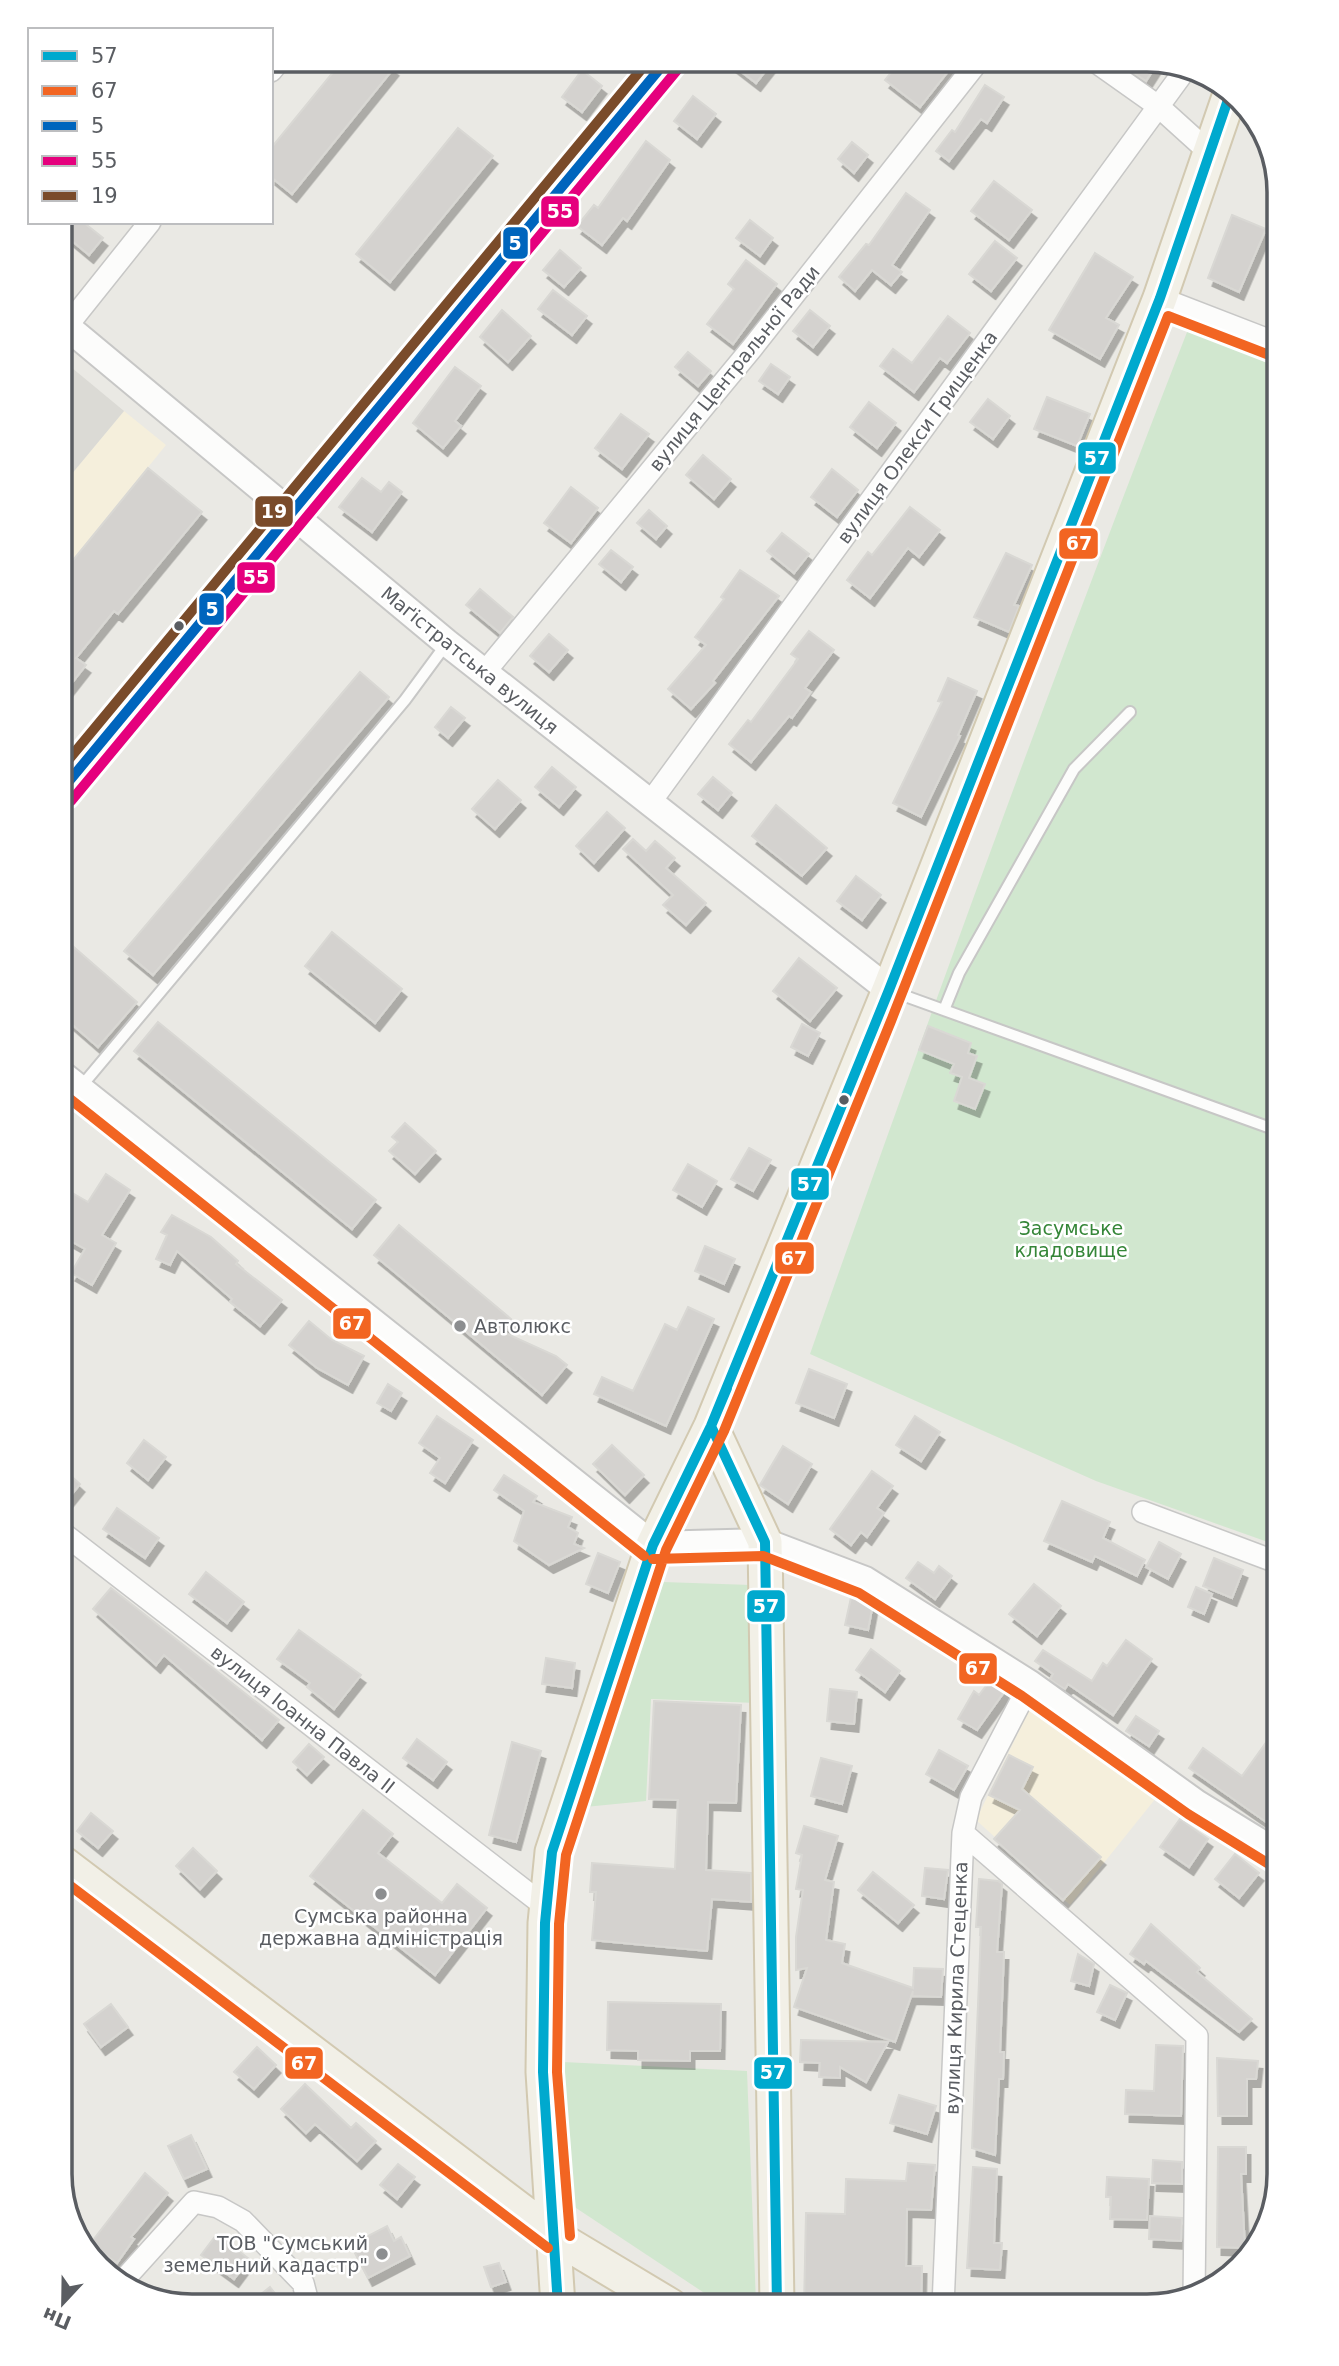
<svg xmlns="http://www.w3.org/2000/svg" width="1339" height="2366" viewBox="0 0 1339 2366" font-family="'DejaVu Sans',sans-serif">
  <style>
    .commercial { fill: #f5efdc }
    .industrial { fill: #dbdad5 }
    .green { fill: #d1e7cf }
    .building { fill: #d4d2cf; stroke: #d9d8d4; stroke-width: 2; filter: url(#shadow) }
    .lines { fill: none; stroke-linecap: round; stroke-linejoin: round }
    .service-casing { stroke: #c7c7c6; stroke-width: 14 }
    .minor-casing { stroke: #c7c7c6; stroke-width: 24 }
    .tertiary-casing { stroke: #c7c7c6; stroke-width: 30 }
    .secondary-casing { stroke: #c5c6c4; stroke-width: 33 }
    .primary-casing { stroke: #d2c9b1; stroke-width: 37 }
    .service { stroke: #fcfcfb; stroke-width: 10 }
    .minor { stroke: #fcfcfb; stroke-width: 21 }
    .tertiary { stroke: #fcfcfb; stroke-width: 26 }
    .secondary { stroke: #fcfcfb; stroke-width: 30 }
    .primary { stroke: #f2f0e7; stroke-width: 33 }
    .bus-1-casing { stroke: #fff; stroke-width: 16 }
    .bus-2-casing { stroke: #fff; stroke-width: 16 }
    .bus-3-casing { stroke: #fff; stroke-width: 16 }
    .bus-4-casing { stroke: #fff; stroke-width: 16 }
    .bus-5-casing { stroke: #fff; stroke-width: 16 }
    .bus-1 { stroke: #00a9ce; stroke-width: 10 }
    .bus-2 { stroke: #f26522; stroke-width: 10 }
    .bus-3 { stroke: #0065bd; stroke-width: 10 }
    .bus-4 { stroke: #e5007d; stroke-width: 10 }
    .bus-5 { stroke: #7a4b2a; stroke-width: 10 }
    .bus-dot { fill: #5a5d62; stroke: #fff; stroke-width: 2.5 }
    .poi-dot { fill: #8c8e90; stroke: #fff; stroke-width: 2.5 }
    .labels { text-anchor: middle; dominant-baseline: central; stroke-width: 5; stroke-linejoin: round; paint-order: stroke }
    .street-label { font-size: 19px; fill: #5a5d62; stroke: #fff }
    .park-label { font-size: 19px; fill: #358638; stroke: #fff }
    .poi-label { font-size: 19px; fill: #5a5d62; stroke: #fff; text-anchor: start }
    .rim { fill: none; stroke: #5a5d62; stroke-width: 3.5 }
    .line-badge { stroke: #fff; stroke-width: 2.5 }
    .badge-label { font-size: 19px; text-anchor: middle; font-weight: bold; fill: #fff }
  </style>
  <defs>
    <filter id="shadow"><feDropShadow dx="4.5" dy="8" stdDeviation="0" flood-color="#0004"/></filter>
  </defs>
  <rect width="100%" height="100%" fill="#eae9e4"/>
  <!-- commercial -->
  <path class="commercial" d="M124 411 166 445 60 576V488Z
    M1030 1708 1156 1798 1070 1905 976 1820Z"/>
  <!-- industrial -->
  <path class="industrial" d="M60 358 124 411 60 488Z"/>
  <!-- green -->
  <path class="green" d="M1189 327 1279 366V1546L1096 1481 810 1354C931 1010 1056 667 1189 327Z
    M663 1582 751 1585 757 1703 651 1699 646 1801 585 1807Z
    M563 2062 747 2071 756 2303 749 2306H724L570 2204Z"/>
  <!-- building -->
  <path class="building" d="M343 60H384L394 68 292 194 271 177V148Z
    M726 60H774L756 83Z
    M901 60H957L920 107 885 80Z
    M1115 60H1157L1159 61 1146 81Z
    M582 70 602 86 582 112 562 97Z
    M985 85 1004 97 987 123 981 119 949 161 936 151 952 130 955 132Z
    M693 96 716 114 697 139 674 121Z
    M458 128 493 156 390 282 356 254Z
    M646 141 670 160 627 221 623 218 602 245 577 226 594 205 598 208Z
    M852 142 868 155 854 173 838 159Z
    M994 181 1032 210 1009 240 971 211Z
    M906 193 930 210 892 265 902 272 891 285 872 270 855 291 839 277 866 244 869 245Z
    M1232 215 1266 229 1239 292 1208 278Z
    M750 220 773 238 760 256 736 238Z
    M60 222H83L103 238 89 255 60 231Z
    M995 241 1017 258 991 291 969 274Z
    M560 250 581 268 564 287 543 270Z
    M1095 253 1133 277 1106 318 1119 325 1100 359 1049 330Z
    M746 260 777 284 733 344 707 324 734 289 728 284Z
    M553 290 587 316 572 335 538 309Z
    M502 310 531 336 508 362 480 337Z
    M810 310 830 326 813 347 793 331Z
    M948 316 970 333 947 363 940 358 914 392 880 366 893 349 912 363Z
    M688 352 711 371 698 386 675 367Z
    M771 364 790 377 778 394 759 381Z
    M455 367 481 386 455 421 461 426 443 448 413 423Z
    M1047 397 1090 414 1077 446 1034 429Z
    M988 399 1010 416 993 439 970 422Z
    M869 402 896 423 877 448 850 427Z
    M621 414 649 434 622 469 595 448Z
    M703 455 731 479 714 499 686 475Z
    M148 468 202 512 118 614 114 611 76 658 86 665 60 698V576Z
    M832 469 858 490 837 517 811 497Z
    M362 478 381 492 389 482 402 492 372 532 339 507Z
    M571 487 598 508 571 543 544 523Z
    M910 507 940 530 919 557 908 548 870 598 847 580 868 552 872 555Z
    M649 510 667 526 656 539 637 523Z
    M782 533 809 554 794 573 767 551Z
    M611 550 633 567 621 582 599 564Z
    M1006 553 1032 565 1014 605 1019 606 1009 632 974 617Z
    M740 570 779 596 713 681 715 683 691 709 668 689 706 645 695 637 724 599 721 597Z
    M480 589 513 617 500 633 466 605Z
    M809 631 834 650 805 688 811 692 792 718 789 716 751 762 729 744 748 720 751 722 798 659 791 654Z
    M549 634 568 650 549 672 530 656Z
    M360 672 389 697 153 975 124 951Z
    M948 678 977 691 958 735 960 736 921 817 893 803 942 702 938 701Z
    M451 707 465 718 448 738 435 727Z
    M552 767 576 787 559 807 535 787Z
    M713 777 732 793 718 810 698 794Z
    M498 780 521 800 495 829 472 809Z
    M776 805 827 848 802 876 752 836Z
    M607 812 625 828 594 863 576 846Z
    M633 839 646 851 655 841 675 858 666 868 706 903 686 925 663 905 673 895 623 849Z
    M856 876 881 895 862 920 837 901Z
    M332 932 402 989 375 1023 305 966Z
    M60 935 137 1002 98 1047 60 1014Z
    M799 958 837 988 810 1021 773 991Z
    M158 1022 376 1200 352 1229 134 1051Z
    M802 1024 820 1033 808 1056 791 1047Z
    M928 1026 971 1043 968 1053 977 1056 969 1078 985 1084 975 1109 954 1101 962 1077 950 1073 954 1064 919 1050Z
    M405 1123 436 1151 415 1174 389 1151 398 1142 392 1137Z
    M749 1148 771 1160 753 1191 731 1179Z
    M688 1164 717 1181 702 1207 673 1190Z
    M106 1174 130 1190 102 1235 116 1243 92 1285 71 1273 85 1249 60 1235V1186L88 1202Z
    M172 1215 211 1237 238 1261 236 1264 282 1300 260 1326 230 1302 232 1299 177 1251 170 1265 156 1259 167 1235 161 1232Z
    M399 1225 511 1319 505 1333 556 1356 567 1365 542 1395 374 1255Z
    M705 1246 735 1259 724 1284 695 1271Z
    M688 1307 714 1319 666 1426 594 1394 602 1377 633 1391 665 1324 677 1330Z
    M309 1321 332 1340 364 1356 348 1385 317 1368 289 1345Z
    M809 1369 847 1384 834 1418 796 1403Z
    M388 1384 402 1393 391 1411 377 1403Z
    M437 1416 473 1440 445 1483 430 1473 440 1458 419 1443Z
    M915 1416 940 1432 921 1461 896 1445Z
    M144 1440 166 1457 148 1480 127 1463Z
    M612 1445 644 1475 625 1495 593 1464Z
    M783 1446 812 1464 788 1504 760 1485Z
    M60 1466 80 1484 60 1509Z
    M872 1471 893 1486 877 1508 884 1513 867 1537 861 1532 851 1545 830 1529Z
    M504 1475 537 1496 533 1502 572 1517 568 1527 578 1533 574 1544 584 1548 549 1565 514 1541 524 1511 494 1490Z
    M1062 1501 1110 1522 1103 1538 1145 1560 1137 1576 1095 1556 1092 1562 1044 1541Z
    M117 1508 159 1538 145 1558 103 1529Z
    M1159 1542 1181 1554 1168 1579 1146 1567Z
    M598 1553 620 1562 608 1593 586 1584Z
    M1214 1558 1243 1570 1232 1598 1203 1586Z
    M918 1562 934 1573 939 1566 952 1576 935 1599 906 1578Z
    M206 1572 244 1602 227 1623 189 1594Z
    M1034 1584 1061 1606 1037 1636 1009 1614Z
    M1196 1587 1212 1594 1204 1614 1188 1607Z
    M111 1588 279 1720 262 1740 164 1655 156 1665 93 1609Z
    M852 1593 873 1604 868 1630 845 1625Z
    M299 1630 361 1675 334 1709 307 1687 310 1683 277 1659Z
    M1126 1640 1152 1659 1113 1715 1068 1684 1065 1689 1055 1683 1050 1679 1053 1674 1035 1661 1043 1650 1092 1681 1103 1663 1107 1666Z
    M871 1649 900 1671 885 1692 856 1670Z
    M546 1658 575 1663 572 1688 542 1684Z
    M992 1678 1007 1688 977 1730 958 1719 974 1691 979 1695Z
    M830 1689 857 1692 854 1724 827 1721Z
    M654 1701 741 1705 736 1803 708 1802 706 1870 751 1873V1902L712 1899 707 1951 592 1940 596 1892H590L592 1863 675 1869 678 1800 649 1799Z
    M1136 1716 1159 1731 1149 1746 1126 1731Z
    M1270 1737 1279 1744V1781L1271 1792 1279 1798V1831L1189 1768 1203 1748 1242 1776Z
    M417 1739 447 1762 433 1780 403 1758Z
    M512 1742 541 1751 516 1842 489 1835Z
    M309 1744 324 1757 307 1775 293 1762Z
    M939 1750 968 1766 954 1790 926 1774Z
    M1009 1755 1033 1767 1022 1789 1101 1857 1063 1900 994 1839 1020 1810 989 1795Z
    M821 1758 852 1766 842 1804 811 1796Z
    M363 1810 393 1834 378 1853 442 1903 457 1884 487 1908 435 1975 310 1876Z
    M91 1813 113 1831 98 1848 77 1831Z
    M1180 1819 1208 1839 1189 1867 1160 1847Z
    M804 1826 838 1836 825 1880 834 1882 826 1940 845 1944 842 1963 913 1988 914 1968 943 1969 941 1997 912 1996 913 1991 895 2042 794 2007 807 1968 796 1970V1937L803 1890 796 1889 802 1855 796 1853Z
    M193 1848 217 1871 200 1889 176 1866Z
    M1235 1854 1259 1873 1239 1898 1215 1879Z
    M925 1868 948 1870 944 1899 922 1896Z
    M873 1872 914 1905 898 1923 858 1890Z
    M979 1879 998 1881 1002 1884 997 1952H1004L1000 2052H1004L1003 2079H999L995 2155 972 2148 979 1981 981 1927H976Z
    M1151 1924 1200 1968 1197 1972 1252 2019 1239 2032 1146 1961 1144 1964 1130 1954Z
    M1078 1954 1094 1964 1089 1986 1071 1981Z
    M1110 1985 1127 1993 1115 2020 1097 2012Z
    M608 2002 721 2004 720 2051H690V2061L638 2060V2051L607 2050Z
    M111 2004 128 2027 101 2047 84 2024Z
    M801 2040 888 2042 866 2082 840 2067V2078L819 2077 820 2063 800 2062Z
    M1156 2045 1183 2046 1181 2116 1125 2114 1126 2090 1154 2091Z
    M257 2047 276 2065 254 2089 234 2072Z
    M1217 2058 1258 2061 1256 2079H1247V2116H1218Z
    M305 2084 351 2128 356 2123 376 2141 357 2161 315 2124 306 2133 281 2109Z
    M899 2095 936 2106 927 2134 890 2123Z
    M191 2135 207 2169 184 2179 168 2146Z
    M1218 2147H1246V2174H1241L1245 2248 1217 2247Z
    M1153 2160 1182 2162V2184L1152 2183Z
    M908 2163 935 2165 931 2210 907 2209 906 2266H922L921 2306H804L806 2213 845 2214 846 2179 906 2181Z
    M398 2164 415 2177 397 2199 380 2185Z
    M973 2167 997 2169 994 2243H1002L1000 2270 967 2268Z
    M145 2173 168 2193 131 2237 134 2239 117 2263 90 2244Z
    M1107 2177 1149 2179 1147 2220 1110 2219 1111 2197H1106Z
    M1150 2216 1182 2218 1181 2241 1149 2239Z
    M387 2226 394 2241 401 2237 410 2256 368 2278 351 2245Z
    M217 2234 249 2259 234 2279 201 2255Z
    M499 2263 506 2282 491 2287 484 2267Z
    M270 2287 285 2306H246Z"/>
  <g class="lines">
    <defs>
      <path id="service" d="M894 992 1279 1131
        M944 1010 959 973 1074 769 1130 712
        M79 1089 405 700 447 643"/>
      <path id="minor" d="M1093 60 1158 106 1210 153
        M271 71 280 60
        M1160 298 1279 344
        M67 326 150 222
        M484 673 752 348 979 60
        M649 804 1185 70
        M1143 1512 1279 1563
        M60 1531 546 1907
        M963 1833 1197 2036 1194 2297
        M119 2285 194 2202 218 2207 243 2221 303 2283 309 2306
        M943 2306 963 1833 971 1797 1030 1684"/>
      <path id="tertiary" d="M60 321 447 643 889 990
        M60 1073 653 1545 765 1542 865 1580 1030 1684 1196 1803 1279 1854"/>
      <path id="secondary" d="M60 792 667 60"/>
      <path id="primary" d="M711 1426 765 1542 777 2306
        M60 1861 556 2237 671 2306
        M558 2306 543 2072 545 1923 552 1852 653 1545 711 1426 889 990 1160 298 1231 91"/>
    </defs>
    <!-- service casing -->
    <use href="#service" class="service-casing"/>
    <!-- minor casing -->
    <use href="#minor" class="minor-casing"/>
    <!-- tertiary casing -->
    <use href="#tertiary" class="tertiary-casing"/>
    <!-- secondary casing -->
    <use href="#secondary" class="secondary-casing"/>
    <!-- primary casing -->
    <use href="#primary" class="primary-casing"/>
    <!-- service -->
    <use href="#service" class="service"/>
    <!-- minor -->
    <use href="#minor" class="minor"/>
    <!-- tertiary -->
    <use href="#tertiary" class="tertiary"/>
    <!-- secondary -->
    <use href="#secondary" class="secondary"/>
    <!-- primary -->
    <use href="#primary" class="primary"/>
    <defs>
      <path id="bus-1" d="M727 1388 711 1426 765 1542 777 2306
        M558 2306 543 2072 545 1923 552 1852 653 1545 711 1426 889 990 1160 298 1231 91"/>
      <path id="bus-2" d="M60 1091 644 1556
        M653 1559 763 1556 859 1593 1022 1696 1188 1814 1272 1866
        M60 1878 548 2248
        M570 2236 557 2072 559 1924 566 1855 666 1550 724 1431 891 1021 1168 316 1274 357"/>
      <path id="bus-3" d="M60 792 667 60"/>
      <path id="bus-4" d="M71 801 678 69"/>
      <path id="bus-5" d="M60 770 649 60"/>
    </defs>
    <!-- bus-1 casing -->
    <use href="#bus-1" class="bus-1-casing"/>
    <!-- bus-2 casing -->
    <use href="#bus-2" class="bus-2-casing"/>
    <!-- bus-3 casing -->
    <use href="#bus-3" class="bus-3-casing"/>
    <!-- bus-4 casing -->
    <use href="#bus-4" class="bus-4-casing"/>
    <!-- bus-5 casing -->
    <use href="#bus-5" class="bus-5-casing"/>
    <!-- bus-1 -->
    <use href="#bus-1" class="bus-1"/>
    <!-- bus-2 -->
    <use href="#bus-2" class="bus-2"/>
    <!-- bus-3 -->
    <use href="#bus-3" class="bus-3"/>
    <!-- bus-4 -->
    <use href="#bus-4" class="bus-4"/>
    <!-- bus-5 -->
    <use href="#bus-5" class="bus-5"/>
  </g>
  <!-- markers -->
  <g class="bus-dot">
    <circle cx="179" cy="626" r="6"/>
    <circle cx="844" cy="1100" r="6"/>
  </g>
  <g class="poi-dot">
    <circle cx="460" cy="1326" r="7"/>
    <circle cx="381" cy="1894" r="7"/>
    <circle cx="382" cy="2254" r="7"/>
  </g>
  <g class="labels">
    <!-- street labels -->
    <g class="street-label">
      <text transform="translate(734 368) rotate(-51)">вулиця Центральної Ради</text>
      <text transform="translate(917 437) rotate(-54)">вулиця Олекси Грищенка</text>
      <text transform="translate(470 660) rotate(39)">Маґістратська вулиця</text>
      <text transform="translate(303 1719) rotate(38)">вулиця Іоанна Павла II</text>
      <text transform="translate(956 1988) rotate(-88)">вулиця Кирила Стеценка</text>
    </g>
    <!-- park labels -->
    <g class="park-label">
      <text x="1071" y="1228">Засумське<tspan x="1071" dy="22">кладовище</tspan></text>
    </g>
    <!-- poi labels -->
    <g class="poi-label">
      <text x="474" y="1326">Автолюкс</text>
      <text x="381" y="1916" text-anchor="middle">Сумська районна<tspan x="381" dy="22">державна адміністрація</tspan></text>
      <text x="368" y="2243" text-anchor="end">ТОВ "Сумський<tspan x="368" dy="22">земельний кадастр"</tspan></text>
    </g>
  </g>
  <!-- crop -->
  <path d="M0 0H1339V2366H0ZM192 72H1147A120 120 0 0 1 1267 192V2174A120 120 0 0 1 1147 2294H192A120 120 0 0 1 72 2174V192A120 120 0 0 1 192 72Z" fill="#fff" fill-rule="evenodd"/>
  <path class="rim" d="M192 72H1147A120 120 0 0 1 1267 192V2174A120 120 0 0 1 1147 2294H192A120 120 0 0 1 72 2174V192A120 120 0 0 1 192 72Z"/>
  <g class="line-badge">
    <rect x="540" y="195" width="40" height="33" rx="7" fill="#e5007d"/>
    <rect x="502" y="226" width="27" height="34" rx="7" fill="#0065bd"/>
    <rect x="1077" y="441" width="40" height="34" rx="7" fill="#00a9ce"/>
    <rect x="254" y="495" width="40" height="33" rx="7" fill="#7a4b2a"/>
    <rect x="1058" y="527" width="41" height="33" rx="7" fill="#f26522"/>
    <rect x="236" y="561" width="40" height="33" rx="7" fill="#e5007d"/>
    <rect x="198" y="592" width="27" height="34" rx="7" fill="#0065bd"/>
    <rect x="790" y="1167" width="40" height="34" rx="7" fill="#00a9ce"/>
    <rect x="774" y="1241" width="41" height="34" rx="7" fill="#f26522"/>
    <rect x="332" y="1307" width="40" height="33" rx="7" fill="#f26522"/>
    <rect x="746" y="1589" width="40" height="34" rx="7" fill="#00a9ce"/>
    <rect x="958" y="1652" width="40" height="33" rx="7" fill="#f26522"/>
    <rect x="284" y="2046" width="40" height="34" rx="7" fill="#f26522"/>
    <rect x="753" y="2056" width="40" height="34" rx="7" fill="#00a9ce"/>
  </g>
  <g class="badge-label">
    <text x="560" y="218">55</text>
    <text x="515" y="250">5</text>
    <text x="1097" y="465">57</text>
    <text x="274" y="518">19</text>
    <text x="1079" y="550">67</text>
    <text x="256" y="584">55</text>
    <text x="212" y="616">5</text>
    <text x="810" y="1191">57</text>
    <text x="794" y="1265">67</text>
    <text x="352" y="1330">67</text>
    <text x="766" y="1613">57</text>
    <text x="978" y="1675">67</text>
    <text x="304" y="2070">67</text>
    <text x="773" y="2079">57</text>
  </g>
  <!-- legend -->
  <rect x="28" y="28" width="245" height="196" fill="#ffffff" stroke="#bdbec0" stroke-width="2"/>
  <rect x="42" y="51" width="35" height="10" fill="#00a9ce" stroke="#bdbec0" stroke-width="2"/>
  <text x="91" y="63" font-size="21" fill="#5a5d62">57</text>
  <rect x="42" y="86" width="35" height="10" fill="#f26522" stroke="#bdbec0" stroke-width="2"/>
  <text x="91" y="98" font-size="21" fill="#5a5d62">67</text>
  <rect x="42" y="121" width="35" height="10" fill="#0065bd" stroke="#bdbec0" stroke-width="2"/>
  <text x="91" y="133" font-size="21" fill="#5a5d62">5</text>
  <rect x="42" y="156" width="35" height="10" fill="#e5007d" stroke="#bdbec0" stroke-width="2"/>
  <text x="91" y="168" font-size="21" fill="#5a5d62">55</text>
  <rect x="42" y="191" width="35" height="10" fill="#7a4b2a" stroke="#bdbec0" stroke-width="2"/>
  <text x="91" y="203" font-size="21" fill="#5a5d62">19</text>
  <!-- north arrow -->
  <g transform="translate(63 2303) rotate(202)" stroke="#ffffff" stroke-width="5" paint-order="stroke">
  <path d="M0-5L12 26L0 18L-12 26Z" fill="#5a5d62"/>
  <text y="-10" font-size="19" font-weight="bold" text-anchor="middle" fill="#5a5d62">Пн</text>
  </g>
</svg>
